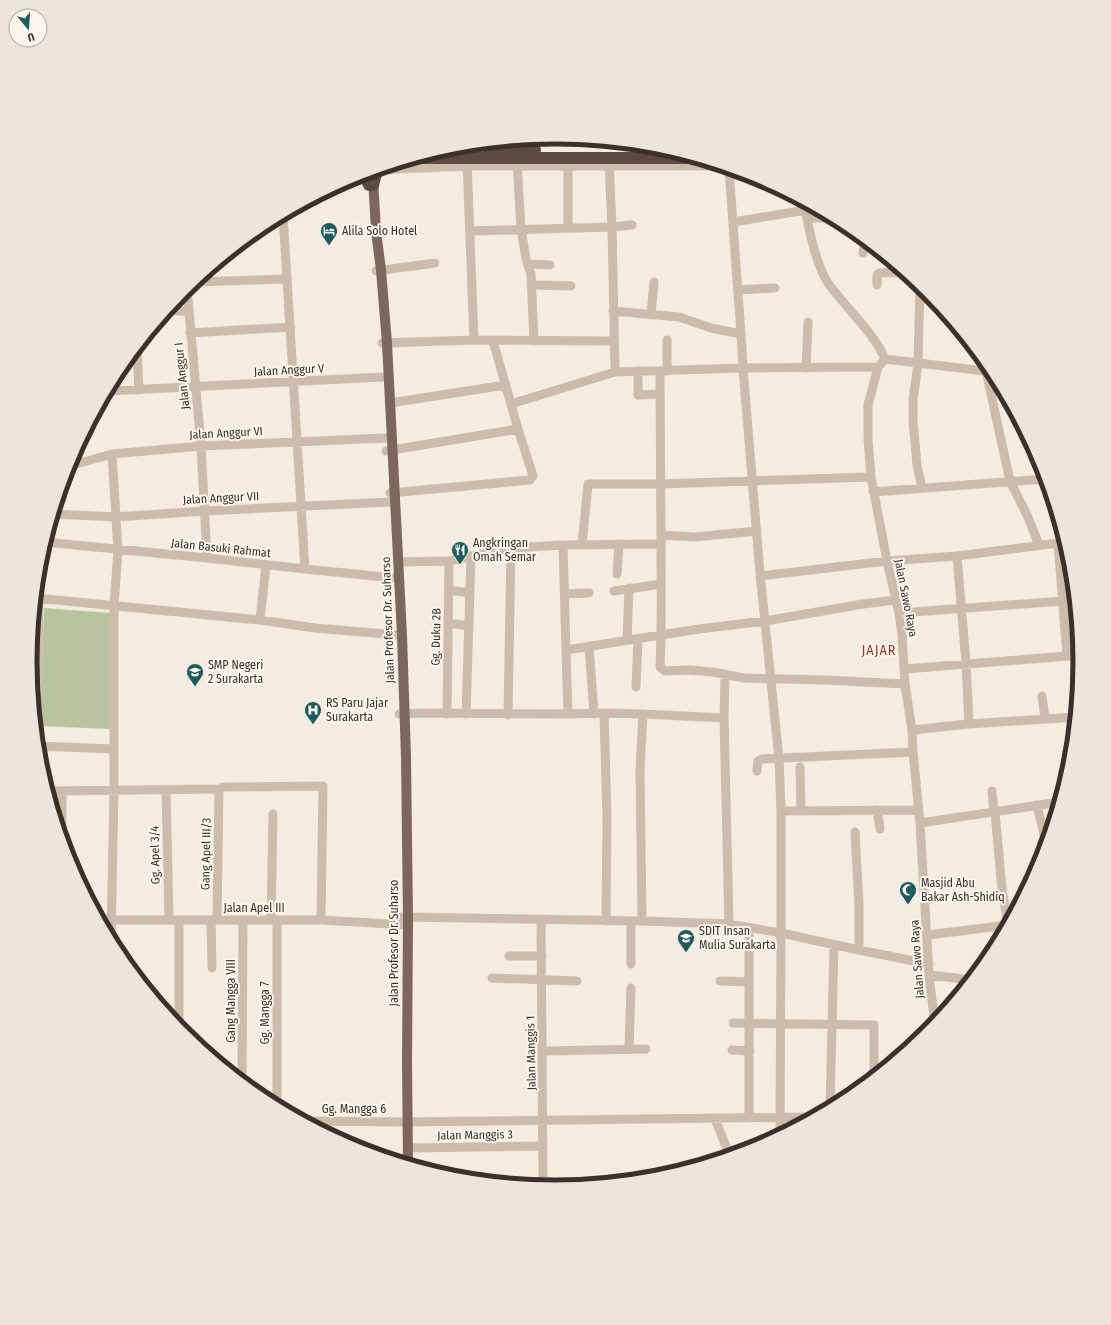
<svg xmlns="http://www.w3.org/2000/svg" width="1111" height="1325" viewBox="0 0 1111 1325" font-family="'Fira Sans Condensed',sans-serif">
  <style>
    .green { fill: #b8c4a0 }
    .lines { fill: none; stroke-linecap: round; stroke-linejoin: round }
    .minor { stroke: #cdbbac; stroke-width: 9 }
    .major { stroke: #7d675c; stroke-width: 10 }
    .highway { stroke: #5c4a42; stroke-width: 12 }
    .labels { text-anchor: middle; dominant-baseline: central; stroke-width: 4; stroke-linejoin: round; paint-order: stroke }
    .poi-label { font-size: 12px; fill: #3b302b; stroke: #fbf5ee; text-anchor: start }
    .street-label { font-size: 12px; fill: #3b302b; stroke: #fbf5ee }
    .quarter-label { font-size: 14px; letter-spacing: 1px; fill: #8c3b22; stroke: #fbf5ee }
    .rim { fill: none; stroke: #3b302b; stroke-width: 5 }
  </style>
  <rect width="100%" height="100%" fill="#f4ebe1"/>
  <!-- green -->
  <path class="green" d="M44 608 110 613V729L40 726Z"/>
  <g class="lines">
    <!-- minor -->
    <path class="minor" d="M521 140 593 141
      M665 149V150
      M609 161 612 227 615 372
      M467 162 474 340
      M517 162 521 229 526 259 531 274 534 341
      M568 162V228
      M729 169 741 334 743 368 760 574 779 759 781 811V933L780 1135
      M376 170 467 166H721
      M805 203C807 225 816 264 828 283 831 288 836 293 839 297 855 317 875 336 885 359
      M283 215 305 569
      M807 218H833
      M733 222 806 210
      M470 231 612 227 632 225
      M863 253 865 240
      M529 264 550 265
      M376 271 435 263
      M195 282 287 279
      M531 285 571 286
      M877 285V275L879 273 904 272
      M920 285 918 364 913 399V421L917 465 922 488
      M187 288 201 446 207 558
      M738 290 775 288
      M167 311H189
      M613 311 679 317 711 328 741 334
      M651 315 654 282
      M190 333 291 327
      M382 343 474 340 613 341
      M137 348 139 390
      M885 359 878 367 868 405V439L871 477 887 561 899 613 902 634 905 684 912 730 913 752 920 823 929 975 935 1025
      M885 359 993 372
      M806 368 808 322
      M638 371V395L660 394
      M660 371C660 429 661 487 661 545 661 586 662 626 660 667L665 671 688 670 713 672 744 678 825 680 905 684
      M667 371V340
      M986 371 1010 481 1028 517 1039 545
      M108 391 383 377
      M390 403 506 385
      M511 404 615 372 743 368 878 367
      M386 451 518 429
      M69 466 112 454 201 446 386 438
      M873 492 1046 479
      M390 493 530 480 533 476 518 429 493 341
      M54 514 115 517 205 511 390 502
      M661 535 695 537 757 531
      M45 542 207 558 305 569 394 578
      M1058 543 1067 656
      M563 545 661 544
      M582 545 588 484H660L871 477
      M957 556 966 663 969 724
      M398 562 449 561 511 548 563 545 566 650 568 714 423 713 399 714
      M617 574 619 544
      M760 576 887 561 957 556 1066 542
      M449 590 470 593
      M614 591 661 584
      M565 594 589 593
      M36 598 260 620 315 628 397 635
      M899 613 1063 601
      M260 620 266 565
      M448 623 469 626
      M627 640 629 588
      M589 646 594 714
      M566 650 699 629 765 621 863 604 896 600
      M905 669 1080 655
      M636 687 638 639
      M1042 696 1045 719
      M604 713 607 817 606 921
      M447 714 449 561
      M466 714 471 556
      M568 714 604 713 643 714 724 718 729 924
      M508 715 511 548
      M724 718 725 675
      M912 730 969 724 1076 717
      M37 732 39 598
      M38 746 113 749
      M800 767 801 811
      M757 771 758 761 762 759 913 752
      M166 790 169 920
      M48 791 219 789 223 787 323 786 321 920
      M62 791V836
      M992 791 994 812
      M1037 805 1044 835 1045 850
      M877 810 880 829
      M781 811 919 810
      M995 812 1002 889 1008 925
      M920 823 1060 802
      M855 832 859 906V950
      M401 917 642 921 729 924 781 933 859 950 929 964
      M100 920H321L408 925
      M211 920 212 968
      M217 920 219 789
      M271 920 273 814
      M541 920 543 1187
      M642 921 640 769 643 714
      M928 935 1008 925
      M111 940 114 790V606L118 550 112 454
      M509 956H542
      M631 964V921
      M929 975 956 978 971 981
      M492 978 577 981
      M720 981 749 982
      M733 1023 874 1025V1078
      M179 1028V920
      M629 1049 631 988
      M732 1050 750 1051
      M543 1051 646 1049
      M242 1082 243 920
      M277 1106V920
      M830 1109 834 945
      M749 1118V928
      M715 1119 730 1156
      M304 1121 403 1122 814 1117
      M324 1132V1121
      M408 1148 543 1146"/>
    <!-- major -->
    <path class="major" d="M373 178 376 231 381 270 387 343 402 635 406 757 408 918 407 1063 408 1164"/>
    <!-- highway -->
    <path class="highway" d="M489 150H535
      M417 158H694
      M364 174 369 185
      M373 185 377 170"/>
  </g>
  <!-- icons -->
  <defs>
    <symbol id="hotel-pin" viewBox="-11 -11 22 30"><path d="M0 17L-7.5 6A9.5 9.5 0 1 1 7.5 6Z" fill="#1f5a5e" stroke="#fbf5ee"/><path d="M-6-4.5h1.5V1H6V5H4.5V3h-9V5H-6ZM-4 0a1.8 1.8 0 1 1 3.6 0ZM.5 0V-2.5h3Q6-2.5 6 0Z" fill="#fff"/></symbol>
    <symbol id="restaurant-pin" viewBox="-11 -11 22 30"><path d="M0 17L-7.5 6A9.5 9.5 0 1 1 7.5 6Z" fill="#1f5a5e" stroke="#fbf5ee"/><path d="M-5-6h1v4h1v-4h1v4h1v-4h1v5L-1.5 .5V6h-2V.5L-5-1ZM5-6V6H3V1.5H1.5Q1.5-4 5-6Z" fill="#fff"/></symbol>
    <symbol id="school-pin" viewBox="-11 -11 22 30"><path d="M0 17L-7.5 6A9.5 9.5 0 1 1 7.5 6Z" fill="#1f5a5e" stroke="#fbf5ee"/><path d="M0-5L7-2L0 1L-7-2ZM-4 1L0 2.5L4 1V4Q0 6-4 4Z" fill="#fff"/></symbol>
    <symbol id="hospital-pin" viewBox="-11 -11 22 30"><path d="M0 17L-7.5 6A9.5 9.5 0 1 1 7.5 6Z" fill="#1f5a5e" stroke="#fbf5ee"/><path d="M-5-5h3v3.5h4V-5h3V5h-3V1.5h-4V5h-3Z" fill="#fff"/></symbol>
    <symbol id="mosque-pin" viewBox="-11 -11 22 30"><path d="M0 17L-7.5 6A9.5 9.5 0 1 1 7.5 6Z" fill="#1f5a5e" stroke="#fbf5ee"/><path d="M3.5-4.9A6 6 0 1 0 3.5 4.9A5 5 0 1 1 3.5-4.9Z" fill="#fff"/></symbol>
  </defs>
  <g fill-rule="evenodd">
    <use href="#hotel-pin" x="319" y="221" width="20" height="27"/>
    <use href="#restaurant-pin" x="450" y="540" width="20" height="27"/>
    <use href="#school-pin" x="185" y="662" width="20" height="27"/>
    <use href="#hospital-pin" x="303" y="700" width="20" height="27"/>
    <use href="#mosque-pin" x="898" y="880" width="20" height="27"/>
    <use href="#school-pin" x="676" y="928" width="20" height="27"/>
  </g>
  <g class="labels">
    <!-- poi labels -->
    <g class="poi-label">
      <text x="342" y="231">Alila Solo Hotel</text>
      <text x="473" y="543">Angkringan<tspan x="473" dy="14">Omah Semar</tspan></text>
      <text x="208" y="665">SMP Negeri<tspan x="208" dy="14">2 Surakarta</tspan></text>
      <text x="326" y="703">RS Paru Jajar<tspan x="326" dy="14">Surakarta</tspan></text>
      <text x="921" y="883">Masjid Abu<tspan x="921" dy="14">Bakar Ash-Shidiq</tspan></text>
      <text x="699" y="931">SDIT Insan<tspan x="699" dy="14">Mulia Surakarta</tspan></text>
    </g>
    <!-- street labels -->
    <g class="street-label">
      <text transform="translate(289 370) rotate(-3)">Jalan Anggur V</text>
      <text transform="translate(182 376) rotate(-96)">Jalan Anggur I</text>
      <text transform="translate(226 433) rotate(-3)">Jalan Anggur VI</text>
      <text transform="translate(221 498) rotate(-3)">Jalan Anggur VII</text>
      <text transform="translate(221 548) rotate(6)">Jalan Basuki Rahmat</text>
      <text transform="translate(906 598) rotate(79)">Jalan Sawo Raya</text>
      <text transform="translate(388 620) rotate(-92)">Jalan Profesor Dr. Suharso</text>
      <text transform="translate(436 637) rotate(-89)">Gg. Duku 2B</text>
      <text transform="translate(206 854) rotate(-89)">Gang Apel III/3</text>
      <text transform="translate(155 855) rotate(-91)">Gg. Apel 3/4</text>
      <text x="254" y="908">Jalan Apel III</text>
      <text transform="translate(394 943) rotate(-90)">Jalan Profesor Dr. Suharso</text>
      <text transform="translate(917 959) rotate(-94)">Jalan Sawo Raya</text>
      <text transform="translate(231 1001) rotate(-90)">Gang Mangga VIII</text>
      <text transform="translate(265 1013) rotate(-90)">Gg. Mangga 7</text>
      <text transform="translate(531 1053) rotate(-91)">Jalan Manggis 1</text>
      <text x="354" y="1109">Gg. Mangga 6</text>
      <text transform="translate(475 1135) rotate(-1)">Jalan Manggis 3</text>
    </g>
    <!-- quarter labels -->
    <g class="quarter-label">
      <text x="879" y="650">JAJAR</text>
    </g>
  </g>
  <!-- crop -->
  <path d="M0 0H1111V1325H0ZM37 662a518 518 0 1 1 1036 0a518 518 0 1 1-1036 0Z" fill="#ece5de" fill-rule="evenodd"/>
  <path class="rim" d="M37 662a518 518 0 1 1 1036 0a518 518 0 1 1-1036 0Z"/>
  <!-- north arrow -->
  <g transform="translate(28 28) rotate(162)"><circle r="19" fill="#fbf5ee" stroke="#aea6a0"/>
  <path d="M0-3L7 15L0 10L-7 15Z" fill="#1f5a5e"/>
  <text y="-6" font-size="11" font-weight="bold" text-anchor="middle" fill="#3b302b">U</text>
  </g>
</svg>
